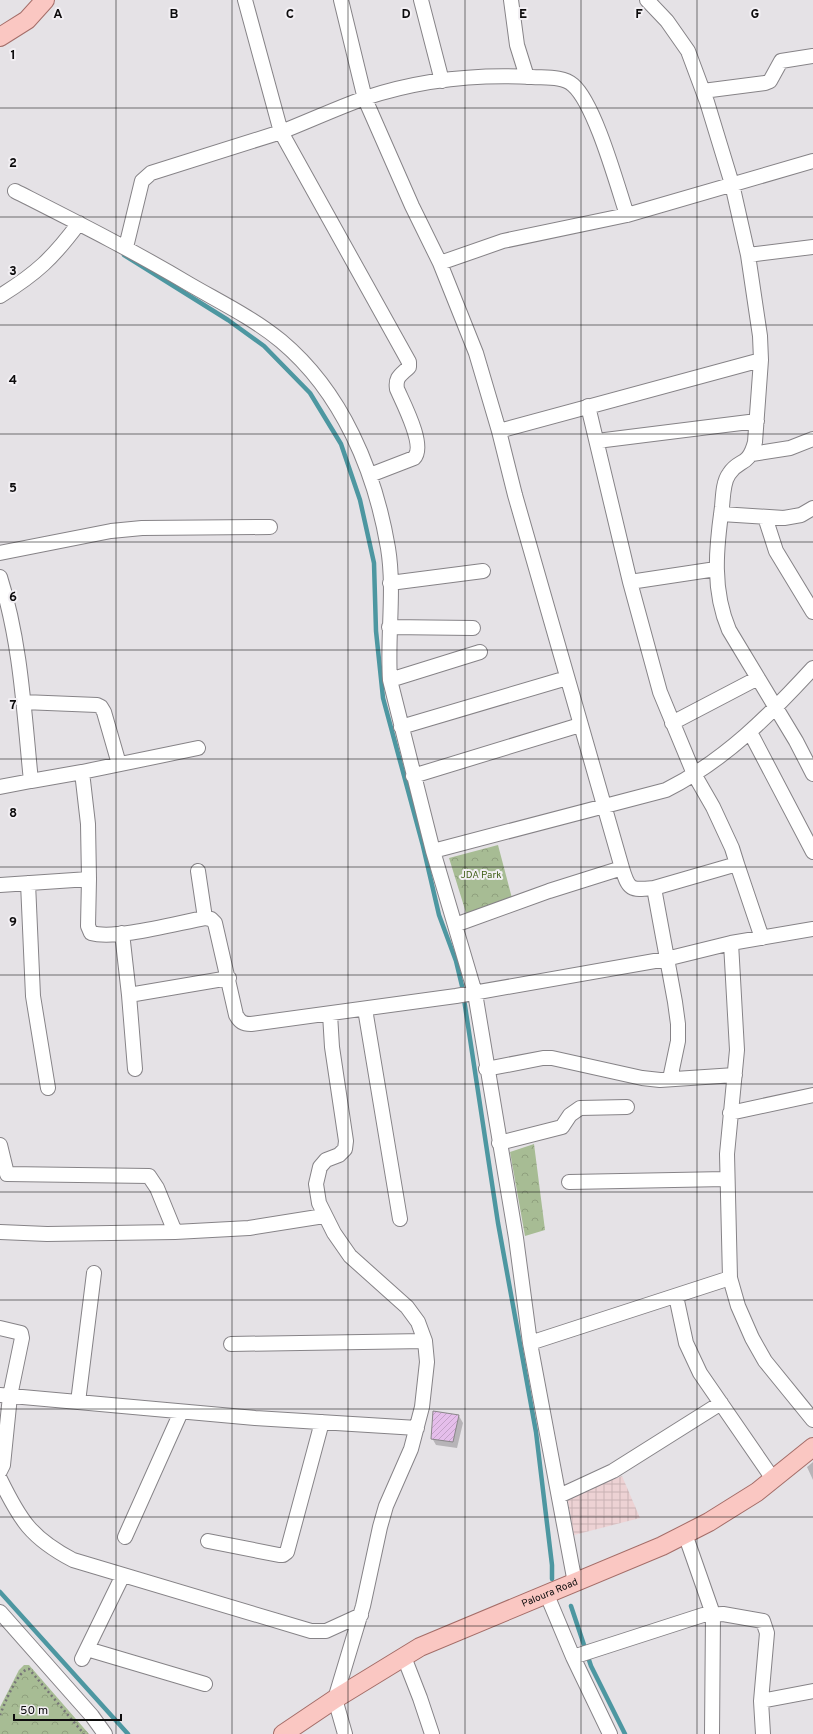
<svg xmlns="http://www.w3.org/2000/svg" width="813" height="1734" viewBox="0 0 813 1734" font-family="Overpass,sans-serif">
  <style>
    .industrial { fill: url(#industrial-grid) }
    .park { fill: url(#park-crowns) }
    .shadow { fill: #0003 }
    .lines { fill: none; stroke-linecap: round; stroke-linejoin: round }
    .stream { stroke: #4d97a1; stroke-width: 4.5 }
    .building { fill: url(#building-hatch); stroke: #8a878a }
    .minor-casing { stroke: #868387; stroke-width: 16 }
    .major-casing { stroke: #a46d68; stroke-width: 20 }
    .path { stroke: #767477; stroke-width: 2.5; stroke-dasharray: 2 3; stroke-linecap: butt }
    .minor { stroke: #fff; stroke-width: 14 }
    .major { stroke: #fac7c2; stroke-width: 18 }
    .grid { fill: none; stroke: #0d0c0d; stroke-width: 1; stroke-opacity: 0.55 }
    .labels { text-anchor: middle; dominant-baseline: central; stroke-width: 4; stroke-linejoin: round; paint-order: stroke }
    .park-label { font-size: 10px; fill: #3f5e15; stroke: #f2eff3 }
    .street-label { font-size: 10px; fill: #0d0c0d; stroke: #f2eff3 }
    .grid-label { font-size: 13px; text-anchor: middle; font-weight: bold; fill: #0d0c0d; stroke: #f2eff3; stroke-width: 4; stroke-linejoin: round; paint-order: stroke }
  </style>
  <defs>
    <pattern id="industrial-grid" width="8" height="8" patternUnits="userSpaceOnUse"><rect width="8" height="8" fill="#edd2d4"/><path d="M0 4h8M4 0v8" fill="none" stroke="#cab3b5"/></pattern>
    <pattern id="park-crowns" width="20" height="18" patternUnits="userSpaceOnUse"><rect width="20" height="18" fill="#a7bc94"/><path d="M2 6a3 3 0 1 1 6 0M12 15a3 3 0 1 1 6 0" fill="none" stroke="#8fa07e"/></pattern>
    <pattern id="building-hatch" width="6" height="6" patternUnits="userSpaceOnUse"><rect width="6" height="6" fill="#e5beeb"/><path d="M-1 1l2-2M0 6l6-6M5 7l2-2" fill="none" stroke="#c3a2c8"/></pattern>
  </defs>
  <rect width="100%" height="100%" fill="#e5e2e6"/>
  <!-- industrial -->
  <path class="industrial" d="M622 1476 640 1518 574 1535 567 1496Z"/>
  <!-- park -->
  <path class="park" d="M498 845 513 902 467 916 449 858Z
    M534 1144 545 1230 525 1236 510 1152Z
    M24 1665H29L89 1734H0V1707L19 1670Z"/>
  <!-- shadow -->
  <path class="shadow" d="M434 1412 459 1416 463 1423 457 1448 436 1445 432 1438Z
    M813 1462V1480L807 1467Z"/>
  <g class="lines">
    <!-- stream -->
    <path class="stream" d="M124 255 228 320 264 346 310 393 341 444 360 500 374 563 376 631 383 698 423 846 439 915 456 961 462 986 498 1223 536 1432 552 1565V1579
      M0 1592 128 1734
      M571 1606 591 1666 625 1734"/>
  </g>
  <!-- building -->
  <path class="building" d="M433 1411 459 1415 453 1442 431 1439Z"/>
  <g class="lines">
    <defs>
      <path id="minor" d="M341 0 365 99 412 206 440 263 476 353 499 431 515 495 622 868
        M421 0 442 81
        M511 0 517 45 527 77
        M647 0 667 21 688 51 707 102 732 184 748 255 760 336 761 360 755 442C748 468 739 458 729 474 723 482 723 497 722 507 716 549 712 590 729 630L796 741 813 774
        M703 91 765 83 770 81 781 61 813 56
        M15 191C74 221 132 250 189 284 220 302 253 318 281 341 342 392 375 471 388 548 395 591 387 636 390 680L433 851 475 993 516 1238 530 1343 575 1583
        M126 247 142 181 151 173 281 132 245 0
        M748 255 813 247
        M440 263 503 241 627 215 813 161
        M0 296C37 273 53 258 79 223
        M588 406 630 582 660 692 694 774 713 807 732 848 737 864 654 888 675 1002 678 1024V1041L670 1079
        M499 431 761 360
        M597 441 757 421
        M752 454 790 448 813 439
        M370 475 414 458C426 446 403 403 397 389 395 377 401 375 409 367V362L281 132C309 121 337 108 365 98 419 80 476 74 532 77 545 78 563 76 573 85 595 104 617 185 627 215
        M721 514 784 518 801 515 813 508
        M765 517 776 551 813 612
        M0 553 111 531 142 528 270 527
        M0 577C21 643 24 713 31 781L82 772 88 824 89 879
        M630 582 716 569
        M390 583 483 571
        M389 627 473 628
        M390 680 480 652
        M23 702 97 705 101 707 104 712 119 764
        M672 723 758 678
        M401 727 567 678
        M750 732 813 852
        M82 772 198 748
        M413 776 580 725
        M0 787 31 781
        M433 851 666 790C724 761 770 715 813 668
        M737 864 762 938
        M198 871 205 918
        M28 883 33 996 48 1088
        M0 885 89 879 88 926 91 933C116 940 177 923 205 918L211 919 215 923 236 1015C240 1022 243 1024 251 1024L456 996 666 959 731 943 813 929
        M455 925 549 891 622 868C629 891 631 890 654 888
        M122 933 129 995 229 978
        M731 943 737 1050 727 1154 730 1278 738 1306 752 1338 765 1361 813 1420
        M129 995 135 1069
        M365 1009 400 1219
        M330 1014 332 1047 346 1141 345 1149 339 1155 326 1160 320 1167 316 1184 319 1203 334 1233 350 1256 407 1307 418 1322 425 1341 427 1362 422 1407 411 1449 386 1506 380 1527 363 1606 335 1699 345 1734
        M486 1069 543 1058H552L642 1078 660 1080 735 1075
        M730 1113 813 1095
        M499 1143 562 1127 570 1115 580 1108 627 1107
        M0 1145 7 1174 149 1176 157 1188 175 1232 249 1228 324 1216
        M569 1182 726 1179
        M0 1232 47 1234 175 1232
        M676 1296 686 1343 700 1373 773 1479
        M0 1328 21 1333 22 1338 10 1396 3 1465 0 1471
        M530 1343 730 1278
        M231 1344 425 1341
        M0 1395 255 1418 417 1428
        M78 1402 94 1273
        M0 1479C20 1520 31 1538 73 1560L311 1631H326L361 1615
        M559 1496 613 1471 721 1403
        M685 1534 713 1614 712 1734
        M125 1537 181 1412
        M208 1541 279 1555H283L287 1552 322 1422
        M547 1595 573 1657 610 1734
        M0 1612 92 1716 105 1734
        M87 1649 205 1684
        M404 1657 420 1698 432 1734
        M573 1657 703 1615 723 1614 763 1621 767 1633 761 1701 763 1734
        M82 1659 123 1575
        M761 1701 813 1691"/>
      <g id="major">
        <path d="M0 37 27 20 45 0"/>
        <path id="s1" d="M283 1734 335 1699 420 1647 662 1546 709 1522 757 1492 813 1447"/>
      </g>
    </defs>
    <!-- minor casing -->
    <use href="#minor" class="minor-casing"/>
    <!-- major casing -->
    <use href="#major" class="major-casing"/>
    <!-- path -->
    <path class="path" d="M0 1715C4 1705 18 1669 29 1669L84 1734"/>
    <!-- minor -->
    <use href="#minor" class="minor"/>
    <!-- major -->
    <use href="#major" class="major"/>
  </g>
  <!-- grid -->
  <path class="grid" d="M116 0V1734M232 0V1734M348 0V1734M465 0V1734M581 0V1734M697 0V1734M0 108H813M0 217H813M0 325H813M0 434H813M0 542H813M0 650H813M0 759H813M0 867H813M0 975H813M0 1084H813M0 1192H813M0 1300H813M0 1409H813M0 1517H813M0 1626H813"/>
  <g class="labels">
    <!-- park labels -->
    <g class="park-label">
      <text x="481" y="875">JDA Park</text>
    </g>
    <!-- street labels -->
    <g class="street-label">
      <text stroke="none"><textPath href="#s1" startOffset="303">Paloura Road</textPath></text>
    </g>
  </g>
  <g class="grid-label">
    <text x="58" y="18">A</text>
    <text x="174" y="18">B</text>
    <text x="290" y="18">C</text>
    <text x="406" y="18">D</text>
    <text x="523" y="18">E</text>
    <text x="639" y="18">F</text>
    <text x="755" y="18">G</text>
    <text x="13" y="59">1</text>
    <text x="13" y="167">2</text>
    <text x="13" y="275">3</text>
    <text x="13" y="384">4</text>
    <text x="13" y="492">5</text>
    <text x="13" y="601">6</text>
    <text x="13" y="709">7</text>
    <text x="13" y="817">8</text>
    <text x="13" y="926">9</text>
  </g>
  <!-- scale -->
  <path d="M14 1714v6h107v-6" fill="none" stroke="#0d0c0d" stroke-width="2"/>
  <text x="20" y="1714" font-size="12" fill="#0d0c0d" stroke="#f2eff3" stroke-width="3" paint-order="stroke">50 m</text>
</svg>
